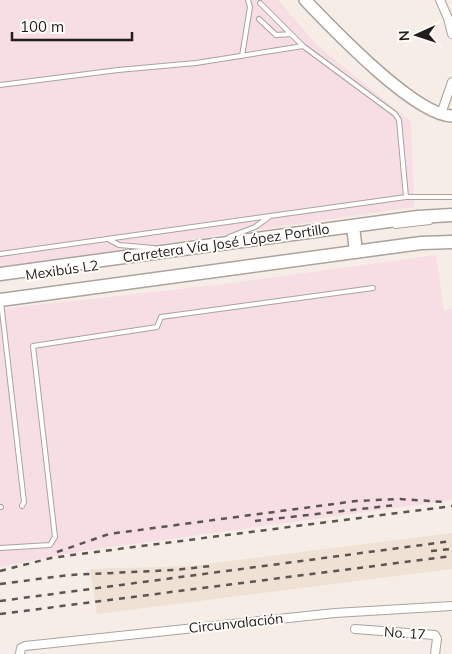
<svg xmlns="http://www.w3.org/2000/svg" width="452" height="654" viewBox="0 0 452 654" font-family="Mulish,sans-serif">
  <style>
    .built { fill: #efe1d4 }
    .industrial { fill: #f7dde4 }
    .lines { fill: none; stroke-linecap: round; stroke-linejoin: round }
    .lane-casing { stroke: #aba39c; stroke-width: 6 }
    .street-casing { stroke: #aba39c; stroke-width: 10 }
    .secondary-casing { stroke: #aba39c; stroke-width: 14 }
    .primary-casing { stroke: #aba39c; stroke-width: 15 }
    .lane { stroke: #fff; stroke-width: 4 }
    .street { stroke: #fff; stroke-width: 8 }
    .secondary { stroke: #fff; stroke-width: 11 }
    .primary { stroke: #fff; stroke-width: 12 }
    .rail { stroke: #5a5552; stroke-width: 2.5; stroke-dasharray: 6 6; stroke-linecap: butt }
    .labels { text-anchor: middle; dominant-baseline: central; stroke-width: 4; stroke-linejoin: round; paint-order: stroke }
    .street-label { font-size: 14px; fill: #201d1b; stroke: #fffcf9 }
  </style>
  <rect width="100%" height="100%" fill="#f6ede6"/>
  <!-- built -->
  <path class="built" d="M452 533V569L97 614 90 569 191 566Z"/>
  <!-- industrial -->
  <path class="industrial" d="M0 0H278L318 46 411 122 414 207 0 267Z
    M436 255 444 310 452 309V500L75 552 0 567V309L225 284Z"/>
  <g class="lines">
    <defs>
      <path id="lane" d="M260 3 303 46
        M259 19 276 35 291 34
        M242 56 250 7 248 0
        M0 85 118 70 196 63 303 46 395 114 399 120 406 197
        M395 226 430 222
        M229 237 255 227 269 217
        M108 239 119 245 154 248
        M0 254 406 197H452
        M1 302 24 502 22 506
        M0 507H1
        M0 548 50 545 55 537 33 346 157 327 161 317 373 288"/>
      <path id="street" d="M440 0 448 18 452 34
        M441 114 452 82
        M355 629 435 635 437 639 435 654
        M20 654 21 648 25 646 335 613 452 606"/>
      <path id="secondary" d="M305 0C332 28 414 115 452 116"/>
      <path id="primary" d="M353 226 356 252
        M0 274 418 217 452 215
        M0 300 421 243 452 242"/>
    </defs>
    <!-- lane casing -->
    <use href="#lane" class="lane-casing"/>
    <!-- street casing -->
    <use href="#street" class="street-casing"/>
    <!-- secondary casing -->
    <use href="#secondary" class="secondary-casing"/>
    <!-- primary casing -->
    <use href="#primary" class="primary-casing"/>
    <!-- lane -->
    <use href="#lane" class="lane"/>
    <!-- street -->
    <use href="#street" class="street"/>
    <!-- secondary -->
    <use href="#secondary" class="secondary"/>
    <!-- primary -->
    <use href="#primary" class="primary"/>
    <!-- rail -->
    <path class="rail" d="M255 521 396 505
      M431 551 452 549
      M57 552 109 534 356 501 400 499 444 502
      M0 571 51 558 80 554 452 506
      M0 584 69 575 174 570 211 566
      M0 601 452 541
      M0 614 452 556"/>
  </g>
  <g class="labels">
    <!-- street labels -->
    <g class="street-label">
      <text transform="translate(226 243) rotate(-8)">Carretera Vía José López Portillo</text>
      <text transform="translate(62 270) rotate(-8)">Mexibús L2</text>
      <text transform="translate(236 623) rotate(-6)">Circunvalación</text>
      <text transform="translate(405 633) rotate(4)">No. 17</text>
    </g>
  </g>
  <!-- north arrow -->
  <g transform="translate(417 35) rotate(267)" stroke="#fffcf9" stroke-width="4" paint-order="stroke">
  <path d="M0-4L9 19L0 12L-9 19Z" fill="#201d1b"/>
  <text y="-8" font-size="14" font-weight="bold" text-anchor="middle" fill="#201d1b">N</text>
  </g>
  <!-- scale -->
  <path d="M12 32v8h120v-8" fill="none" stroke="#201d1b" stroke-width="2.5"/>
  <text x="20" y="32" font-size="15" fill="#201d1b" stroke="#fffcf9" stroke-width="4" paint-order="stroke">100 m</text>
</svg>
